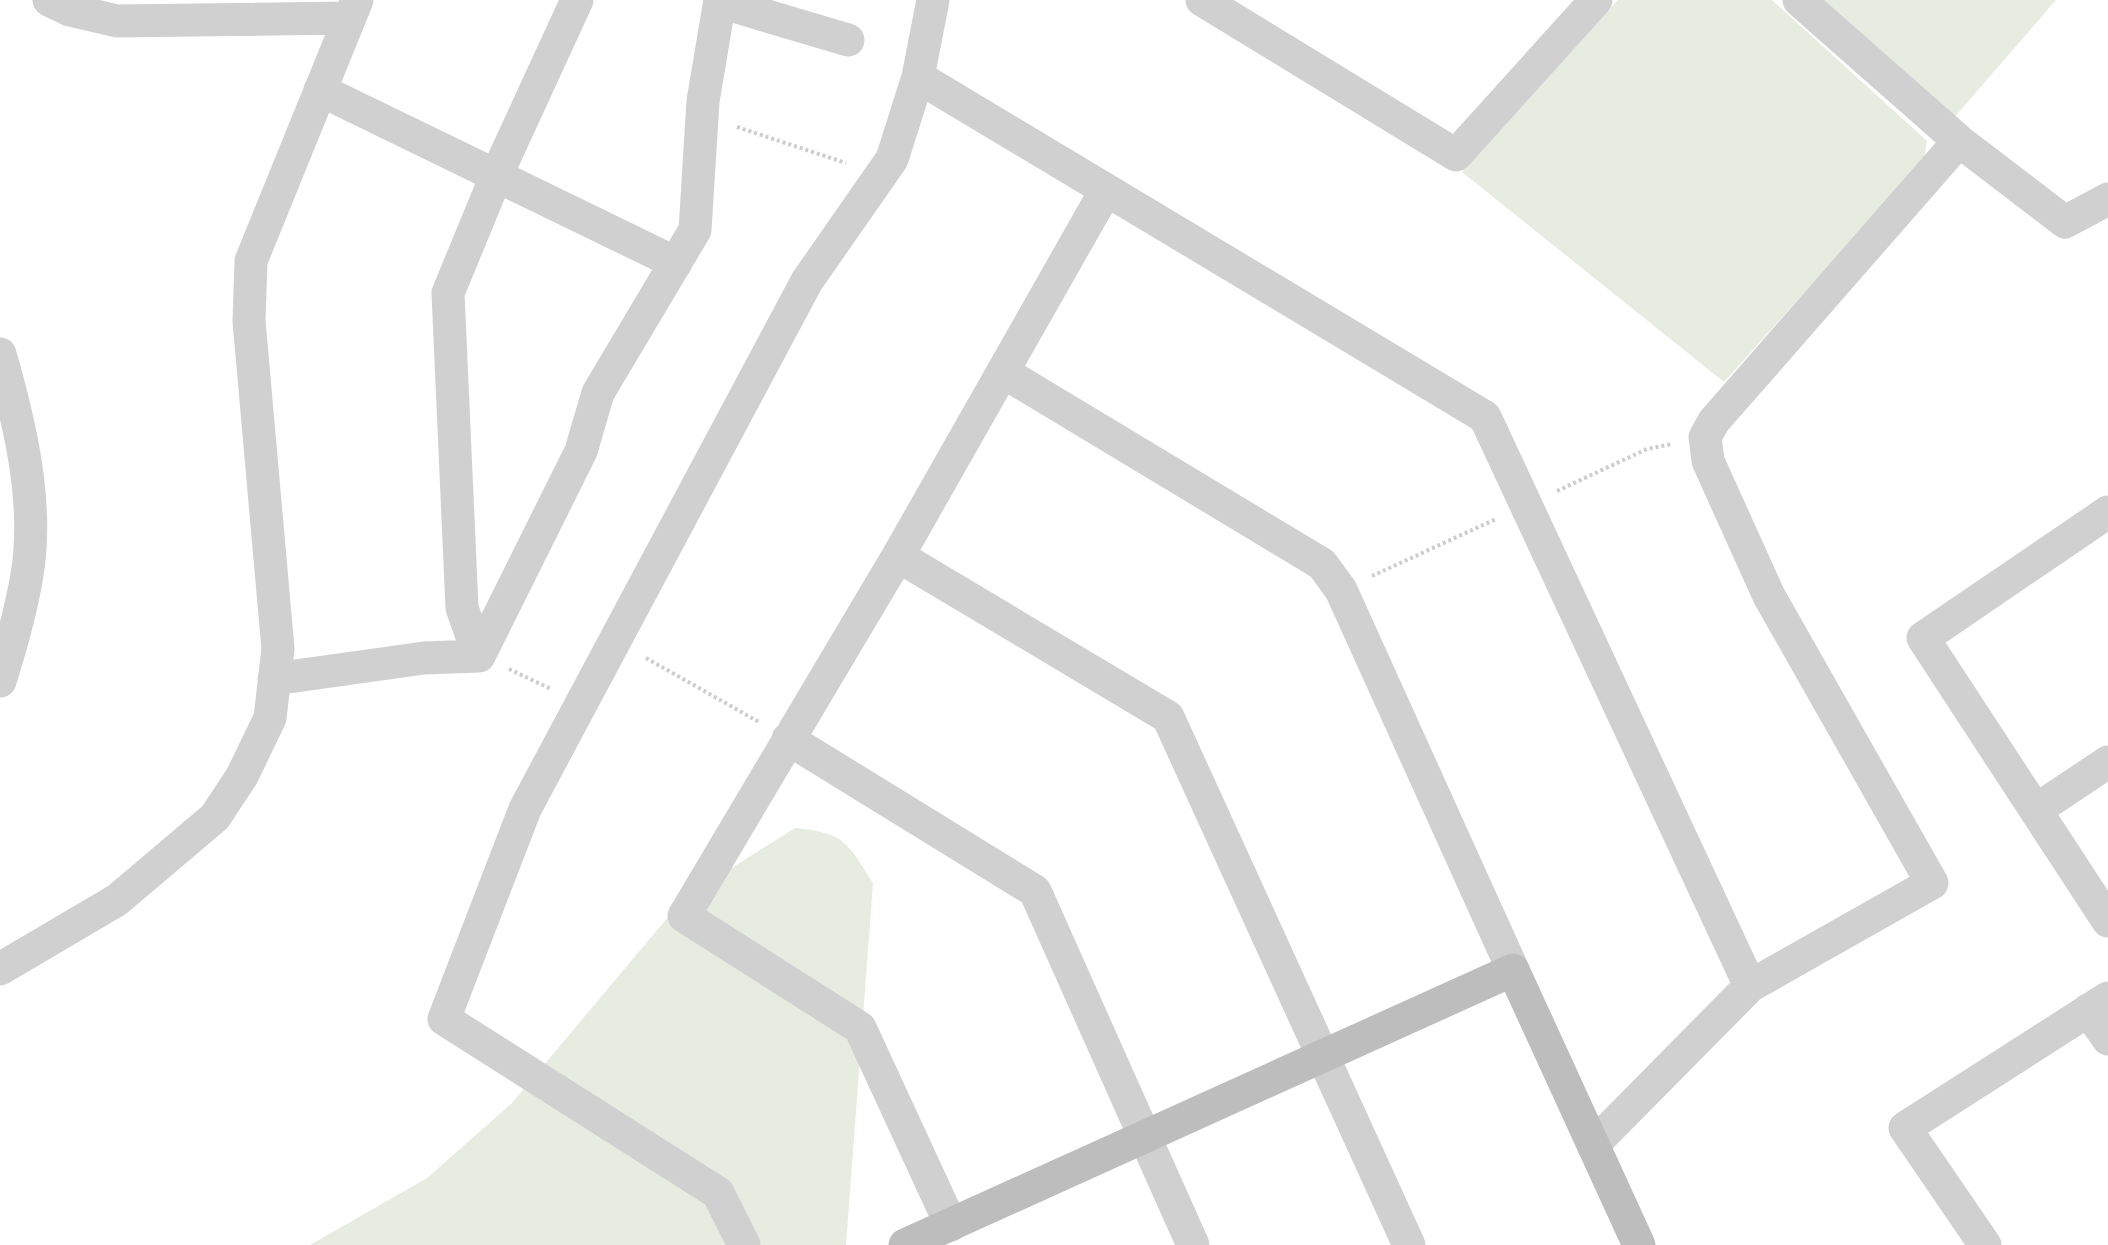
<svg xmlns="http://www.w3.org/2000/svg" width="2108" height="1245" viewBox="0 0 2108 1245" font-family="Jost,sans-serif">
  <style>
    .green { fill: #e6ecdf }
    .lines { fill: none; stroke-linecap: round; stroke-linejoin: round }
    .path { stroke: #cdcdcd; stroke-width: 4; stroke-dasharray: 3 3; stroke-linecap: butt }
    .street { stroke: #d0d0d0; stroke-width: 33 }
    .secondary { stroke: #bdbdbd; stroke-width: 33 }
  </style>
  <rect width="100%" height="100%" fill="#fff"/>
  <!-- green -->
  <path class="green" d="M1618 0H1772L1927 141 1924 159 1724 382 1462 172Z
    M1821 0H2056L1952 120Z
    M795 828C845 833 847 842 873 883L846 1245H310L427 1178 512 1103 684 898Z"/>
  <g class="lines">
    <!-- path -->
    <path class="path" d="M737 127 846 163
      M1557 491 1647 449 1672 444
      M1372 576 1496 519
      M646 658 759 722
      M509 669 551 689"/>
    <!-- street -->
    <path class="street" d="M49 0 70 10 117 21 350 18
      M1202 0 1456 155 1596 0
      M1799 0 1959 141 2065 222 2108 199
      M720 2 848 40
      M918 77 1485 417 1750 986
      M320 90 676 263
      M0 354C20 424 39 503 27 575 21 611 11 646 0 681
      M1003 372 1322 564 1341 590 1513 970
      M2108 512 1923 638 2108 921
      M898 556 1168 717 1409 1245
      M479 656 462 608 448 293 497 174 577 0
      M274 679 424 658 479 656 581 451 598 393 695 230 703 101 720 0
      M788 739 1035 891 1193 1245
      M2036 810 2108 762
      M0 969 117 900 215 817 242 776 270 718 278 649 249 321 251 261 357 0
      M2088 1010 2108 1039
      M1593 1145 1750 986 1932 883 1769 596 1708 461 1705 437 1714 421 1959 141
      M951 1225 860 1028 684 916 898 556 1106 190
      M744 1245 718 1193 444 1019 525 809 807 281 892 159 918 77 933 0
      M1985 1245 1905 1128 2108 998"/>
    <!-- secondary -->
    <path class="secondary" d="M905 1245 1513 970 1639 1245"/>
  </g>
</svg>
